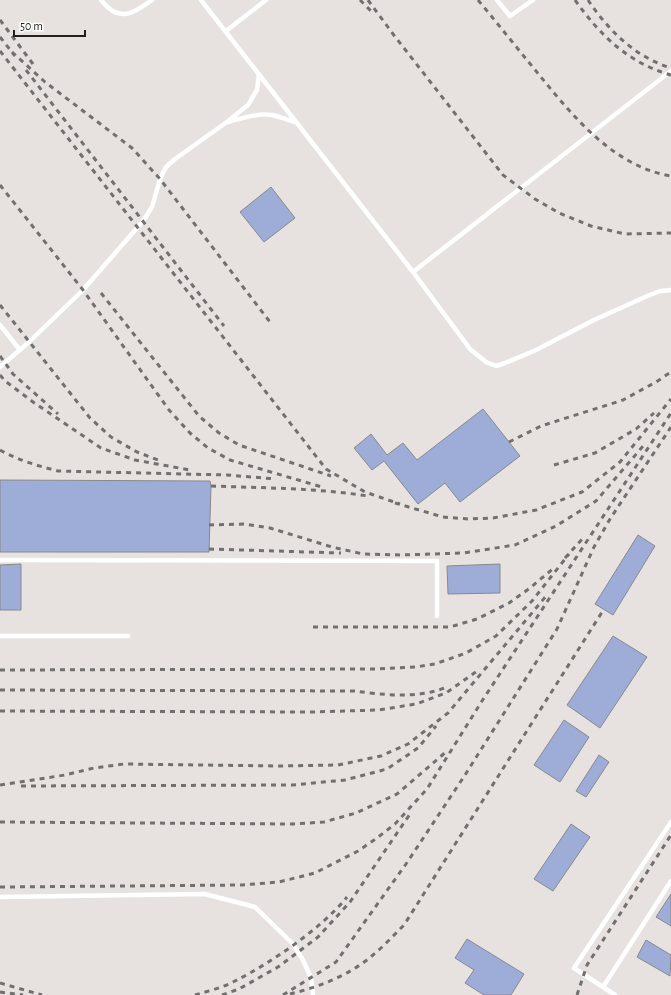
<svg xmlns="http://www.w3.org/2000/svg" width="671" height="995" viewBox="0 0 671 995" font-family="'Alegreya Sans',sans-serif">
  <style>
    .building { fill: #9dadd7; stroke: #88898c }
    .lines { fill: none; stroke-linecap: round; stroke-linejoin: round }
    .lane { stroke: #fff; stroke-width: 4.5 }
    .rail { stroke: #72706e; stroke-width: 3; stroke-dasharray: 5 5; stroke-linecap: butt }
  </style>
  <rect width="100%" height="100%" fill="#e7e2e0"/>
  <!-- building -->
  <path class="building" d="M271 187 295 218 264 242 240 212Z
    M483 409 520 456 460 502 445 483 418 504 384 461 372 470 354 448 371 434 387 455 403 443 417 460Z
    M0 480 210 481 211 486 209 552H0Z
    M638 535 655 546 613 615 595 604Z
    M21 564V610H0V565Z
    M500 564V593L448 594 447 566Z
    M613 636 647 657 600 728 567 705Z
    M564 720 589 737 560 782 534 765Z
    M599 755 609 762 586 797 576 791Z
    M571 824 590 837 553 891 534 879Z
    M671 894V926L656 917Z
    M467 939 524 974 511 995H484L465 983 474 970 455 958Z
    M646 940 671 955 670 976 637 957Z"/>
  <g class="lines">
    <!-- lane -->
    <path class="lane" d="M101 0C119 23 132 14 152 0
      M201 0 413 272 470 349 486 362 496 366 505 363 534 351 594 320 645 297 660 291 671 290
      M497 0 510 16 533 0
      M226 31 266 0
      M228 122C243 118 257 113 272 115 280 117 289 120 297 123
      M413 272 671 71
      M0 325 20 350
      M0 367 29 342 83 290 143 221 152 207 160 179 166 167 175 159 227 122 248 105 257 90 259 74
      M0 560 437 561V616
      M0 636H128
      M0 897 205 894 255 907 293 944 303 960 311 978 313 995
      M603 987 671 881
      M615 995 574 968 671 822"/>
    <!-- rail -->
    <path class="rail" d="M360 0 371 11
      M368 0 393 34 503 175 535 199 559 213 591 226 625 234 671 233
      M478 0C498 24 517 48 536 71 572 115 612 166 671 176
      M575 0C600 35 628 63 671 75
      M588 0C608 30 635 57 671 68
      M0 20 36 68
      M0 37 15 56
      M0 51 326 469 365 492 400 504
      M12 52 45 82 132 148 160 179 270 322
      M26 70 224 326
      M0 185 83 290 169 410 190 433 208 448 230 460 322 487
      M101 293 199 416 219 433 239 445 331 476
      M0 305 90 418 111 437 137 452 161 461
      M0 356 13 374 58 414
      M0 375 5 381 33 402 101 448 135 460 190 470
      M509 442 541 426 623 400 656 382 671 372
      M0 450C18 460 38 466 58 471L227 475 276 479
      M554 465 595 453 636 429 654 413
      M211 486C264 488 316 488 368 496
      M395 503 443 517 468 519 493 518 536 510 582 492 620 462 671 399
      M209 525 244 524 270 528 332 547 363 554 401 555 463 553 515 545 556 526 596 501 644 445
      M209 549 341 553
      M565 558 584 537
      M313 627H450L477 619 509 603 530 588 555 567
      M0 670 377 669 416 667 435 664 466 653 496 636 532 601 569 554
      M0 690 355 691C384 695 419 699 447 687
      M0 711 312 712 379 710 416 704 446 693 480 669
      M0 785 65 775 94 768 124 764 279 766 338 765 381 756 408 744 448 713 547 595
      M21 786 293 785 345 780 387 769 418 748 436 726
      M0 822 293 824 324 822 356 813 397 794 447 751
      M0 887 242 885 279 882 315 873 358 851 377 838 395 824 427 789 482 701 671 413
      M0 983 42 995
      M0 992 23 995
      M290 994C319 987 350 975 373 955 384 946 394 935 404 925L604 609
      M195 995C208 991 222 988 235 981 271 963 322 928 347 897
      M222 995 239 989 278 967 318 937 350 902 410 814
      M283 995 336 962 406 864 465 775 557 629 594 547 610 519 671 427
      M577 995 587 965 671 835"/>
  </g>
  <!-- scale -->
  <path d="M14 30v6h71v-6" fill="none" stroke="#201f1e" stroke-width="2"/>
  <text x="20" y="30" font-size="12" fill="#201f1e" stroke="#ffffff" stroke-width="3" paint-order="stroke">50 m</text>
</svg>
